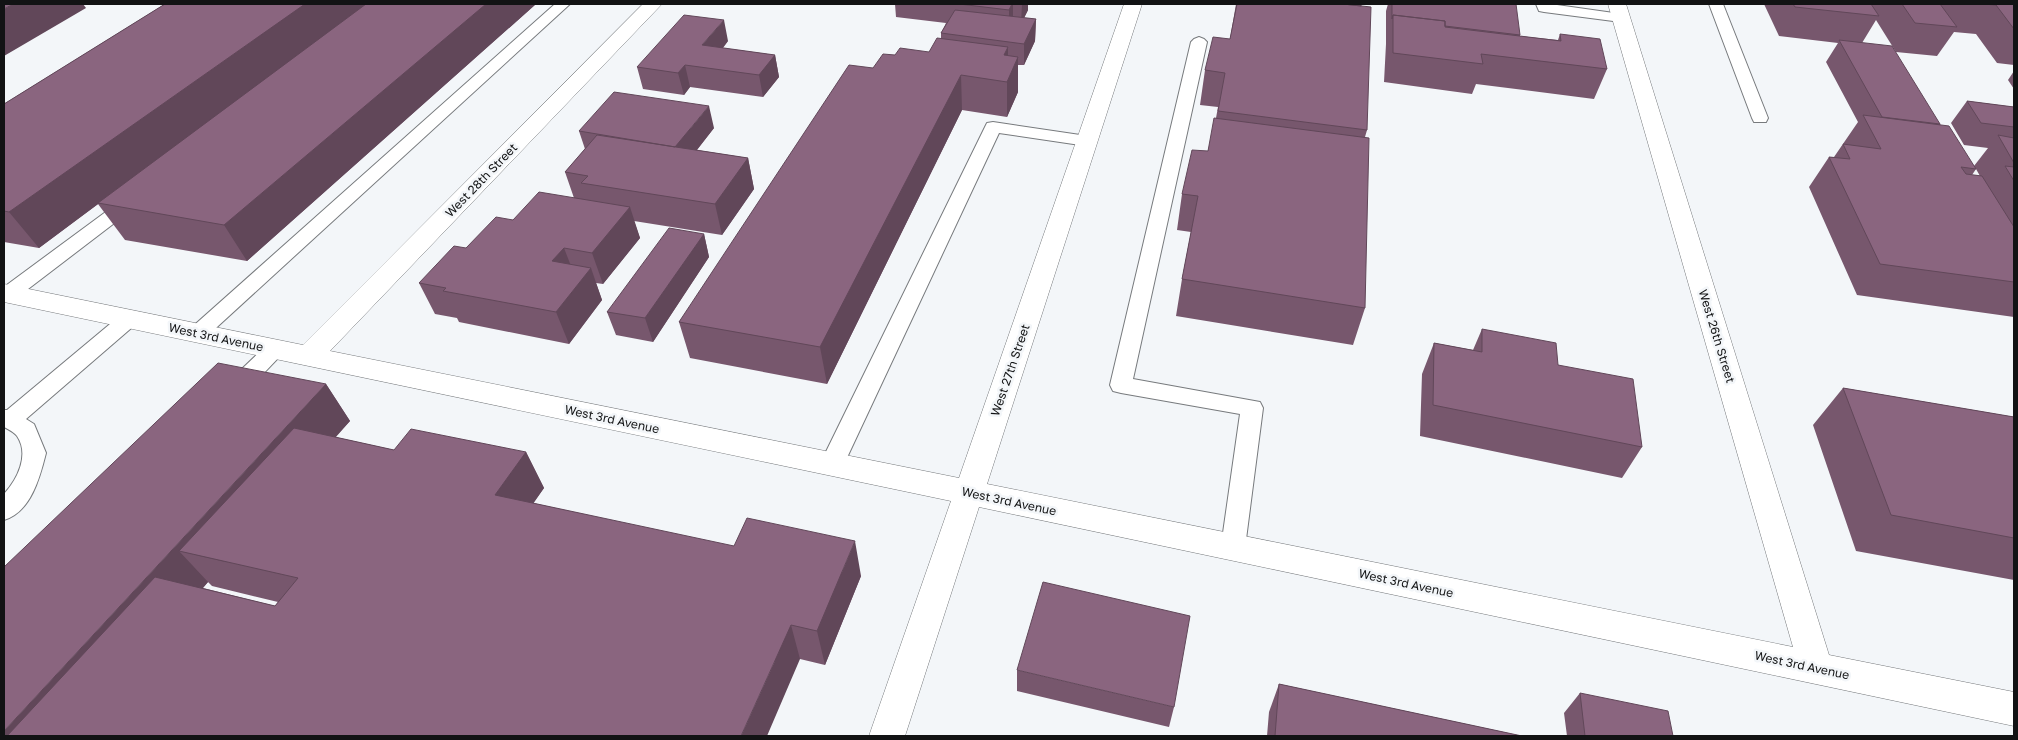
<svg xmlns="http://www.w3.org/2000/svg" width="2018" height="740" viewBox="0 0 2018 740" font-family="'Golos Text',sans-serif">
  <style>
    .lines { fill: none; stroke-linecap: round; stroke-linejoin: round }
    .service-casing { stroke: #777a7d; stroke-width: 2 }
    .minor-casing { stroke: #777a7d; stroke-width: 1 }
    .service { fill: #fff; fill-rule: evenodd }
    .minor { fill: #fff; fill-rule: evenodd }
    .wall { fill: #77576d; fill-rule: evenodd }
    .shaded-wall { fill: #614759 }
    .building { fill: #8a657f; stroke: #614759 }
    .labels { text-anchor: middle; dominant-baseline: central; stroke-width: 5; stroke-linejoin: round; paint-order: stroke }
    .street-label { font-size: 12px; fill: #121314; stroke: #f3f6f9 }
  </style>
  <rect width="100%" height="100%" fill="#f3f6f9"/>
  <g class="lines">
    <defs>
      <path id="service" d="M555 4H570L205 338 198 340 191 338 188 333 191 328Z
        M1536 4H1550L1621 14 1626 15 1628 18 1626 21 1621 22 1544 12 1539 11Z
        M1709 4H1723L1768 118 1766 122H1754L1752 118Z
        M1199 37 1204 39 1207 42 1133 379 1260 402 1263 408 1245 547 1242 554 1233 557 1224 554 1221 547 1240 414 1121 393 1113 391 1110 385 1191 42 1194 39Z
        M993 122 1087 136 1093 137 1095 141 1093 145 1087 146 999 133 844 464 840 470 832 473 824 470 820 464 985 127 987 123Z
        M132 195 138 197 141 201 138 205 15 299H4V287L126 197Z
        M129 312 136 314 139 319 136 324 26 419 34 424 46 453C40 477 31 512 4 520V494C17 480 30 455 17 436 14 432 8 429 4 427V410H7L122 314Z
        M275 342 282 344 285 349 282 354 242 396 234 398 226 396 223 390 226 384 268 344Z"/>
      <path id="minor" d="M643 4H662L330 351 959 478 1124 4H1142L987 484 1793 647 1608 4H1626L1829 655 2014 692V726L979 507 905 736H869L951 501 4 302V284L303 345Z"/>
    </defs>
    <!-- service casing -->
    <use href="#service" class="service-casing"/>
    <!-- minor casing -->
    <use href="#minor" class="minor-casing"/>
    <!-- service -->
    <use href="#service" class="service"/>
    <!-- minor -->
    <use href="#minor" class="minor"/>
  </g>
  <!-- wall -->
  <path class="wall" d="M165 4H536L247 261 125 240 98 204 39 248 4 242V104Z
    M895 4H1028V10L1024 18 1036 19 1035 41 1024 65H1018V92L1007 117 962 110 827 384 690 358 679 322 873 68 895 55 929 52 941 39V33L946 23 896 17Z
    M1236 4H1361L1367 130 1365 137V308L1353 345 1176 316 1182 279 1191 232 1177 230 1182 194 1208 151 1216 118 1218 107 1200 105 1205 70 1230 39Z
    M1388 4H1509L1520 35V36L1558 40 1560 34 1607 69 1594 99 1476 84 1472 94 1384 82 1386 44V11Z
    M1764 4H2014V65L1997 63 1976 34 1954 32 1937 56 1896 52 1876 20 1862 43 1940 124 1974 166 1988 148 1964 145 1951 123 1967 101 2014 107V317L1857 295 1809 187 1829 157H1834L1858 122 1826 62 1838 43 1779 36ZM1976 169 1980 176 1972 175Z
    M728 41 723 48 775 55 779 77 763 97 690 87 684 95 643 89 637 67Z
    M2014 71V89L2008 80Z
    M714 128 697 150 748 158 754 189 722 235 634 221 640 238 603 284 596 283 602 300 569 344 459 322 457 318 435 314 419 283 466 248 513 220 574 198 565 172 585 149 579 131Z
    M704 234 709 257 653 342 616 335 607 312Z
    M1482 329 1558 365 1642 447 1622 478 1420 436 1422 374 1434 343 1473 350Z
    M326 384 350 421 335 437 394 450 526 452 544 488 533 503 861 576 825 665 800 659 4 736ZM208 582 212 586 278 602 275 606 203 588Z
    M1843 388 2014 417V580L1856 551 1813 425Z
    M1017 670 1174 707 1169 727 1017 691Z
    M1279 684 1522 736H1267L1269 712Z
    M1580 693 1673 736H1567L1564 713Z"/>
  <!-- shaded-wall -->
  <path class="shaded-wall" d="M13 4H83L86 8 4 56V9Z
    M305 4H367L39 248 9 212Z
    M486 4H536L247 261 224 225Z
    M1012 4H1013V23L1009 31V10Z
    M1022 4H1028V10L1021 24Z
    M1036 19 1035 41 1024 65V44Z
    M724 20 728 41 707 67 702 45Z
    M1008 47V80L1018 57V92L1007 117V82L1004 55Z
    M775 55 779 77 763 97 759 75Z
    M685 65 690 87 684 95 678 73Z
    M961 75 962 110 827 384 820 347Z
    M709 106 714 128 681 170 675 147Z
    M748 158 754 189 722 235 715 204Z
    M630 207 640 238 603 284 592 253Z
    M704 234 709 257 653 342 645 318Z
    M564 248 576 279 552 261Z
    M591 268 602 300 569 344 556 312Z
    M326 384 350 421 226 562 179 551 208 582 73 736H4V731Z
    M526 452 544 488 515 530 495 495Z
    M855 541 861 576 825 665 817 631Z
    M791 625 800 659 767 736H741Z"/>
  <!-- building -->
  <path class="building" d="M4 4H13L4 9Z
    M165 4H305L9 212 4 211V104Z
    M366 4H486L224 225 98 203Z
    M959 4H1012L1009 10Z
    M1237 4H1343L1371 7 1367 130 1218 111 1225 73 1205 70 1213 37 1230 39Z
    M1343 4H1361V6Z
    M1392 4H1516L1520 35 1445 26V21L1393 15 1392 19Z
    M1793 4H1871L1879 16 1795 7Z
    M1902 4H1940L1957 27 1915 23Z
    M1982 4H2014V29L1996 5Z
    M955 10 1036 19 1024 44 941 33Z
    M684 15 724 20 702 45 775 55 759 75 685 65 678 73 637 67Z
    M1393 15 1445 21V27L1561 41 1560 34 1600 39 1607 69 1481 54 1483 64 1393 53Z
    M937 38 1008 47 1004 55 1018 57 1007 82 961 75 820 347 679 322 849 65 873 68 883 54 895 55 900 48 929 52Z
    M1839 40 1892 46 1940 124 1882 117Z
    M614 92 709 106 675 147 579 131Z
    M1967 101 2014 107V127L1981 123Z
    M1863 115 1949 126 1976 169 1961 167 1966 174 1982 176 2014 227V282L1880 264 1829 157 1850 159 1843 144 1881 149Z
    M1214 118 1369 138 1365 308 1182 279 1198 196 1182 194 1192 150 1208 151Z
    M597 135 748 158 715 204 581 183 588 176 565 172Z
    M1998 135 2014 138V163Z
    M2005 166 2014 167V181Z
    M539 192 630 207 592 253 564 248 552 261 591 268 556 312 443 291 446 288 419 283 454 246 466 248 496 217 513 220Z
    M669 228 704 234 645 318 607 312Z
    M1482 329 1556 343 1558 365 1633 379 1642 447 1433 405 1434 343 1482 352Z
    M218 363 326 384 4 731V567Z
    M1843 388 2014 417V538L1891 515Z
    M294 428 394 450 411 429 526 452 495 495 734 546 747 518 855 541 817 631 791 625 741 736H7L155 577 275 606 298 578 179 551Z
    M1043 582 1190 616 1174 707 1017 670Z
    M1279 684 1522 736H1275Z
    M1580 693 1668 711 1673 736H1585Z"/>
  <g class="labels">
    <!-- street labels -->
    <g class="street-label">
      <text transform="translate(481 180) rotate(-46)">West 28th Street</text>
      <text transform="translate(1717 336) rotate(73)">West 26th Street</text>
      <text transform="translate(216 337) rotate(12)">West 3rd Avenue</text>
      <text transform="translate(1010 370) rotate(-71)">West 27th Street</text>
      <text transform="translate(612 419) rotate(12)">West 3rd Avenue</text>
      <text transform="translate(1009 501) rotate(12)">West 3rd Avenue</text>
      <text transform="translate(1406 583) rotate(12)">West 3rd Avenue</text>
      <text transform="translate(1802 665) rotate(12)">West 3rd Avenue</text>
    </g>
  </g>
  <!-- border -->
  <rect width="2018" height="740" fill="none" stroke="#121314" stroke-width="10"/>
</svg>
